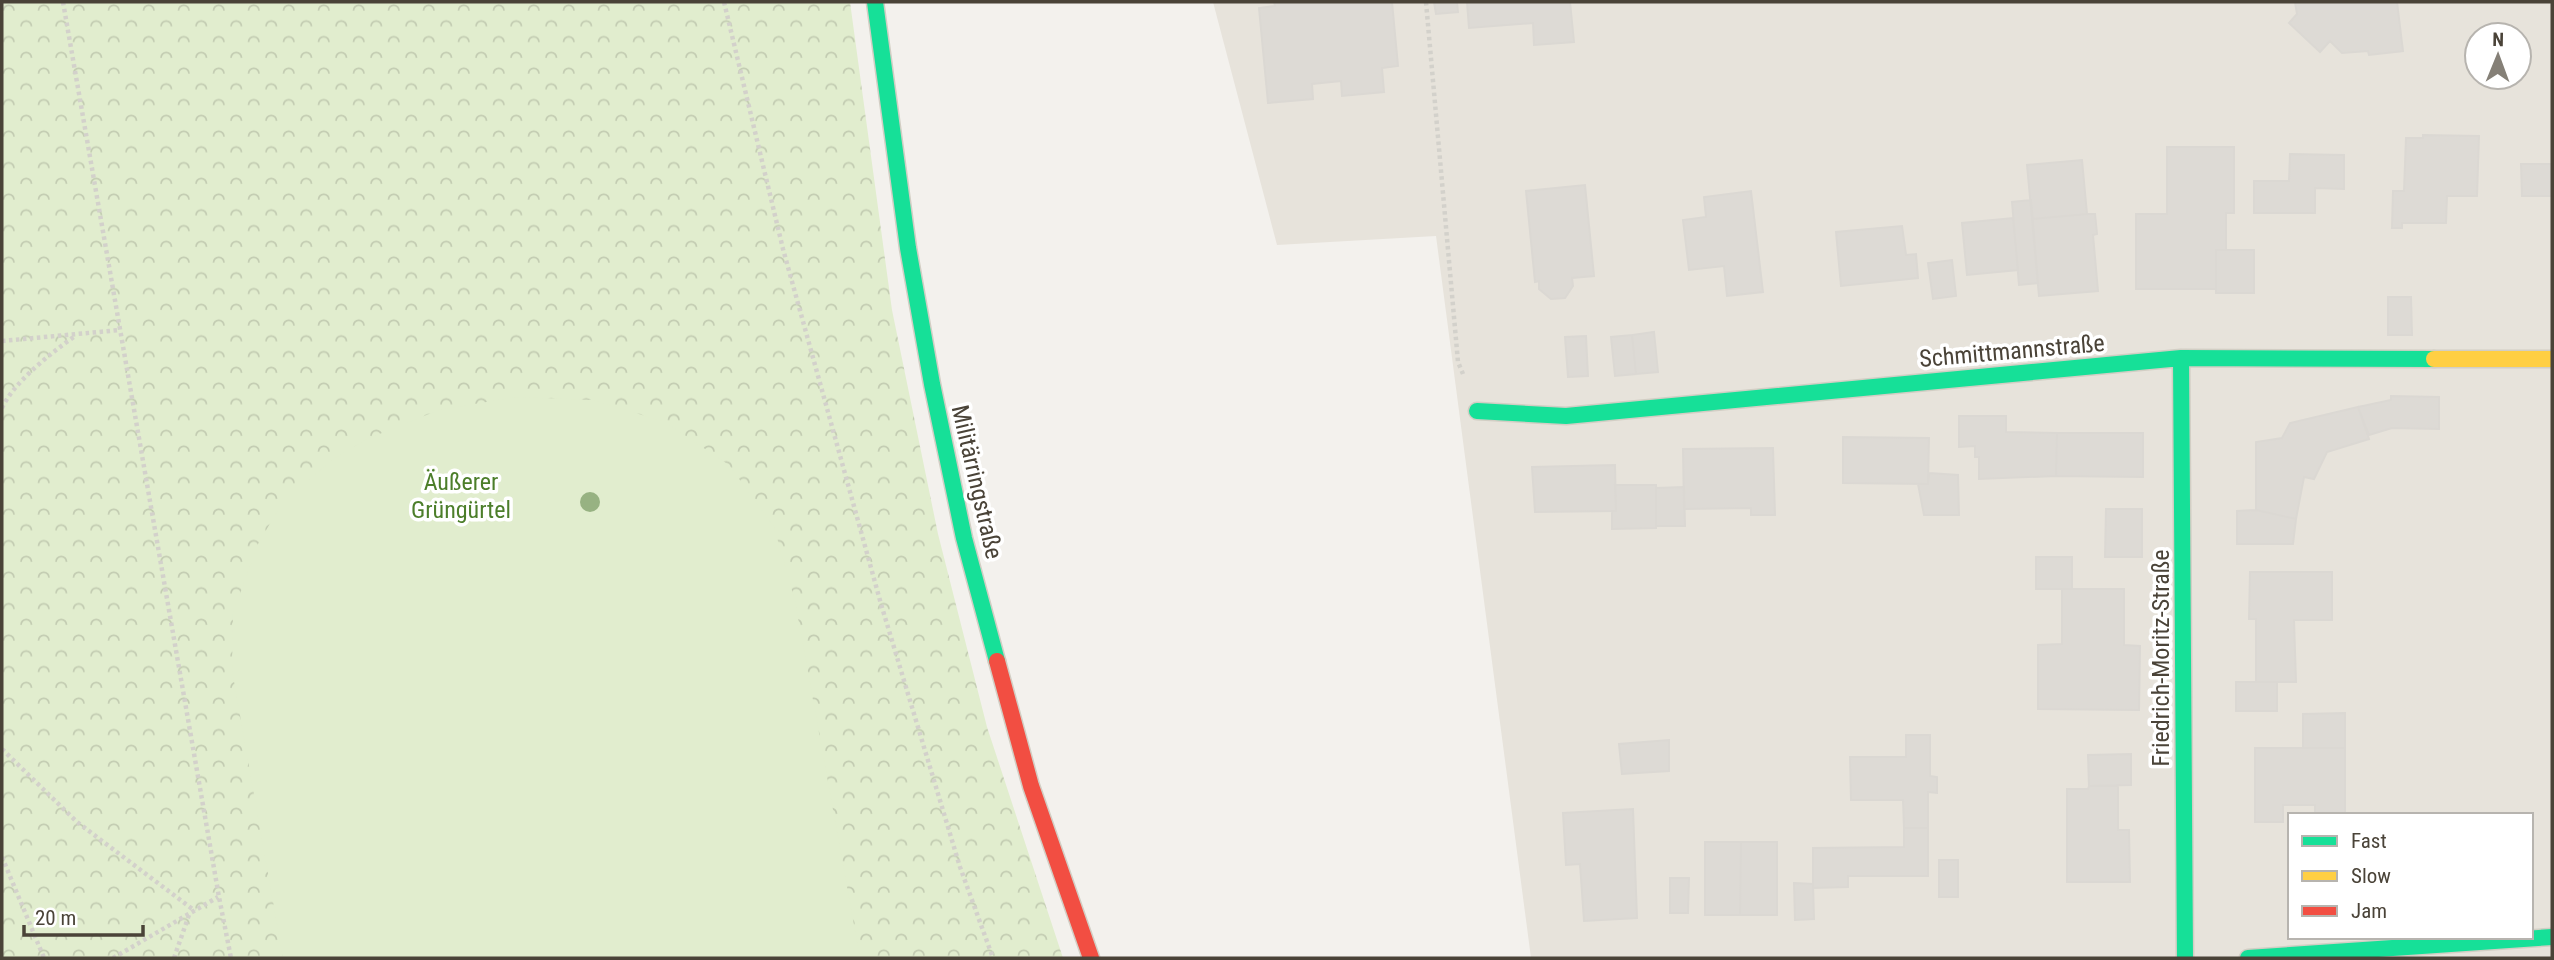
<svg xmlns="http://www.w3.org/2000/svg" width="2554" height="960" viewBox="0 0 2554 960" font-family="'Roboto Condensed',sans-serif">
  <style>
    .residential { fill: #e7e3db; fill-rule: evenodd }
    .park { fill: url(#park-crowns) }
    .garden { fill: #e1edce }
    .building { fill: #dddad5; stroke: #dbd8d3; stroke-width: 2 }
    .lines { fill: none; stroke-linecap: round; stroke-linejoin: round }
    .fast-casing { stroke: #d2cec4; stroke-width: 19 }
    .slow-casing { stroke: #d2cec4; stroke-width: 19 }
    .jam-casing { stroke: #d2cec4; stroke-width: 19 }
    .path { stroke: #d3d1cb; stroke-width: 4.5; stroke-dasharray: 3.5 3.5; stroke-linecap: butt }
    .fast { stroke: #16e098; stroke-width: 16 }
    .slow { stroke: #ffcf43; stroke-width: 16 }
    .jam { stroke: #f24e42; stroke-width: 16 }
    .tree { fill: #97b282 }
    .labels { text-anchor: middle; dominant-baseline: central; stroke-width: 7; stroke-linejoin: round; paint-order: stroke }
    .street-label { font-size: 24px; fill: #4a4338; stroke: #fff }
    .park-label { font-size: 24px; fill: #4c7e2a; stroke: #fff }
  </style>
  <defs>
    <pattern id="park-crowns" width="20" height="18" patternUnits="userSpaceOnUse" patternTransform="scale(1.75)"><rect width="20" height="18" fill="#e1edce"/><path d="M2 6a3 3 0 1 1 6 0M12 15a3 3 0 1 1 6 0" fill="none" stroke="#c3ccb2"/></pattern>
  </defs>
  <rect width="100%" height="100%" fill="#f3f1ed"/>
  <!-- residential -->
  <path class="residential" d="M1213 2H2552V958H1531L1436 236 1277 245ZM2477 35H2519V77H2477ZM2290 815H2531V937H2290Z"/>
  <!-- park -->
  <path class="park" d="M2 2H850L892 310 938 534 987 727 1063 958H2Z"/>
  <!-- garden -->
  <path class="garden" d="M516 397 593 400 665 422 729 465 774 527 795 601 860 958H283L232 670 233 613 258 544 278 510 306 482 335 458 367 439 439 410Z"/>
  <!-- building -->
  <path class="building" d="M1274 2H1392L1398 66 1382 68 1384 92 1342 96 1341 81 1312 84 1313 99 1268 103 1259 8 1275 6Z
    M1434 2H1457L1458 12 1436 14Z
    M1467 2H1570L1574 42 1534 45 1533 23 1469 28Z
    M2295 2H2397L2403 51 2369 55 2368 51 2342 53 2330 41 2320 52 2289 23 2297 14Z
    M2423 135 2479 136 2477 196H2447L2446 223H2402V228H2392L2393 191H2404L2406 138H2423Z
    M2167 147H2234V213H2226V250H2216V289H2136V214H2167Z
    M2290 154 2344 155V189L2315 188V213H2254V181H2289Z
    M2082 160 2087 214 2032 219 2027 165Z
    M2521 164H2552V196H2522Z
    M1585 185 1594 276 1572 278 1573 286 1565 298 1551 299 1539 289V281L1535 282 1526 191Z
    M1751 191 1763 292 1727 296 1724 266 1689 270 1683 220 1706 217 1704 197Z
    M2031 200 2038 283 2019 285 2012 202Z
    M2087 214H2095L2097 234 2093 235 2098 291 2039 296 2032 219Z
    M2013 218 2018 270 1967 275 1962 223Z
    M1902 226 1906 255 1916 254 1918 278 1841 286 1836 232Z
    M2216 250H2254V293H2216Z
    M1952 260 1956 296 1933 299 1928 263Z
    M2388 297H2411L2412 335H2388Z
    M1654 332 1658 372 1636 374 1632 335Z
    M1632 335 1636 374 1615 376 1611 337Z
    M1586 336 1588 376 1568 377 1565 337Z
    M2391 396 2439 397V429L2392 428 2369 435 2358 407 2391 400Z
    M2358 407 2369 439 2327 452 2314 479 2304 477 2296 519 2256 510V442L2282 438 2290 423Z
    M1959 416H2006V432L2057 433 2056 476 1979 479V457H1975V446L1959 447Z
    M2057 433H2143V477L2056 476Z
    M1843 437 1929 438 1928 484 1843 483Z
    M1773 448 1775 515H1751V508L1684 509 1683 449Z
    M1615 465 1616 511 1535 512 1532 467Z
    M1929 473 1958 475 1959 515H1924L1918 484H1928Z
    M1615 485H1656V528L1612 529V511H1616Z
    M1684 487 1685 526H1656V488Z
    M2106 509H2142V557H2105Z
    M2256 510 2296 519 2293 544H2237V511Z
    M2036 557H2072V589H2036Z
    M2250 572H2332V620H2294L2296 682H2256V619H2249Z
    M2062 589H2124V645L2140 646 2139 710 2038 709V645L2062 644Z
    M2236 682H2277V711H2236Z
    M2345 713V748H2303V714Z
    M1906 735H1930V776L1937 777V793L1928 792V828H1904L1903 800H1851L1850 757H1906Z
    M1669 740V771L1622 774 1619 744Z
    M2255 748H2345V815H2315V805H2283V822H2255Z
    M2131 754V785L2089 786 2088 755Z
    M2089 786H2118V830H2129L2130 882H2067V789H2088Z
    M1633 809 1637 918 1584 921 1580 864 1566 865 1563 813Z
    M1904 828H1928V876H1848V887L1813 888V848L1904 847Z
    M1705 842H1741L1740 915H1705Z
    M1741 842H1777V915H1740Z
    M1939 860H1958V897H1939Z
    M1670 878H1689L1688 913H1670Z
    M1794 883 1813 884 1814 919 1795 920Z"/>
  <g class="lines">
    <defs>
      <path id="fast" d="M875 2 908 248 932 384 964 538 997 661
        M2181 358 2185 958
        M1477 411 1566 416 2181 358 2434 359
        M2248 958 2552 937"/>
      <path id="slow" d="M2434 359H2552"/>
      <path id="jam" d="M997 661 1031 786 1091 958"/>
    </defs>
    <!-- fast casing -->
    <use href="#fast" class="fast-casing"/>
    <!-- slow casing -->
    <use href="#slow" class="slow-casing"/>
    <!-- jam casing -->
    <use href="#jam" class="jam-casing"/>
    <!-- path -->
    <path class="path" d="M63 2 219 897 231 958
      M724 2 783 249 881 604 960 867 993 958
      M1426 2 1458 362 1463 374
      M2 341 120 330
      M2 408C14 382 51 353 75 336
      M2 749 77 822 195 911
      M2 857 44 958
      M113 958 218 897
      M174 958 189 915"/>
    <!-- fast -->
    <use href="#fast" class="fast"/>
    <!-- slow -->
    <use href="#slow" class="slow"/>
    <!-- jam -->
    <use href="#jam" class="jam"/>
  </g>
  <!-- trees -->
  <circle class="tree" cx="590" cy="502" r="10"/>
  <g class="labels">
    <!-- street labels -->
    <g class="street-label">
      <text transform="translate(2012 351) rotate(-5)">Schmittmannstraße</text>
      <text transform="translate(977 482) rotate(77)">Militärringstraße</text>
      <text transform="translate(2161 658) rotate(-90)">Friedrich-Moritz-Straße</text>
    </g>
    <!-- park labels -->
    <g class="park-label">
      <text x="461" y="482">Äußerer<tspan x="461" dy="28">Grüngürtel</tspan></text>
    </g>
  </g>
  <!-- border -->
  <rect width="2554" height="960" fill="none" stroke="#4a4338" stroke-width="7"/>
  <!-- legend -->
  <rect x="2288" y="813" width="245" height="126" fill="#ffffff" stroke="#b7b4af" stroke-width="2"/>
  <rect x="2302" y="836" width="35" height="10" fill="#16e098" stroke="#b7b4af" stroke-width="2"/>
  <text x="2351" y="848" font-size="21" fill="#4a4338">Fast</text>
  <rect x="2302" y="871" width="35" height="10" fill="#ffcf43" stroke="#b7b4af" stroke-width="2"/>
  <text x="2351" y="883" font-size="21" fill="#4a4338">Slow</text>
  <rect x="2302" y="906" width="35" height="10" fill="#f24e42" stroke="#b7b4af" stroke-width="2"/>
  <text x="2351" y="918" font-size="21" fill="#4a4338">Jam</text>
  <!-- north arrow -->
  <g transform="translate(2498 56) rotate(1)"><circle r="33" fill="#ffffff" stroke="#b7b4af" stroke-width="2"/>
  <path d="M0-5L12 26L0 18L-12 26Z" fill="#858077"/>
  <text y="-10" font-size="19" font-weight="bold" text-anchor="middle" fill="#4a4338">N</text>
  </g>
  <!-- scale -->
  <path d="M24 925v10h119v-10" fill="none" stroke="#4a4338" stroke-width="3.5"/>
  <text x="35" y="925" font-size="21" fill="#4a4338" stroke="#ffffff" stroke-width="5" paint-order="stroke">20 m</text>
</svg>
